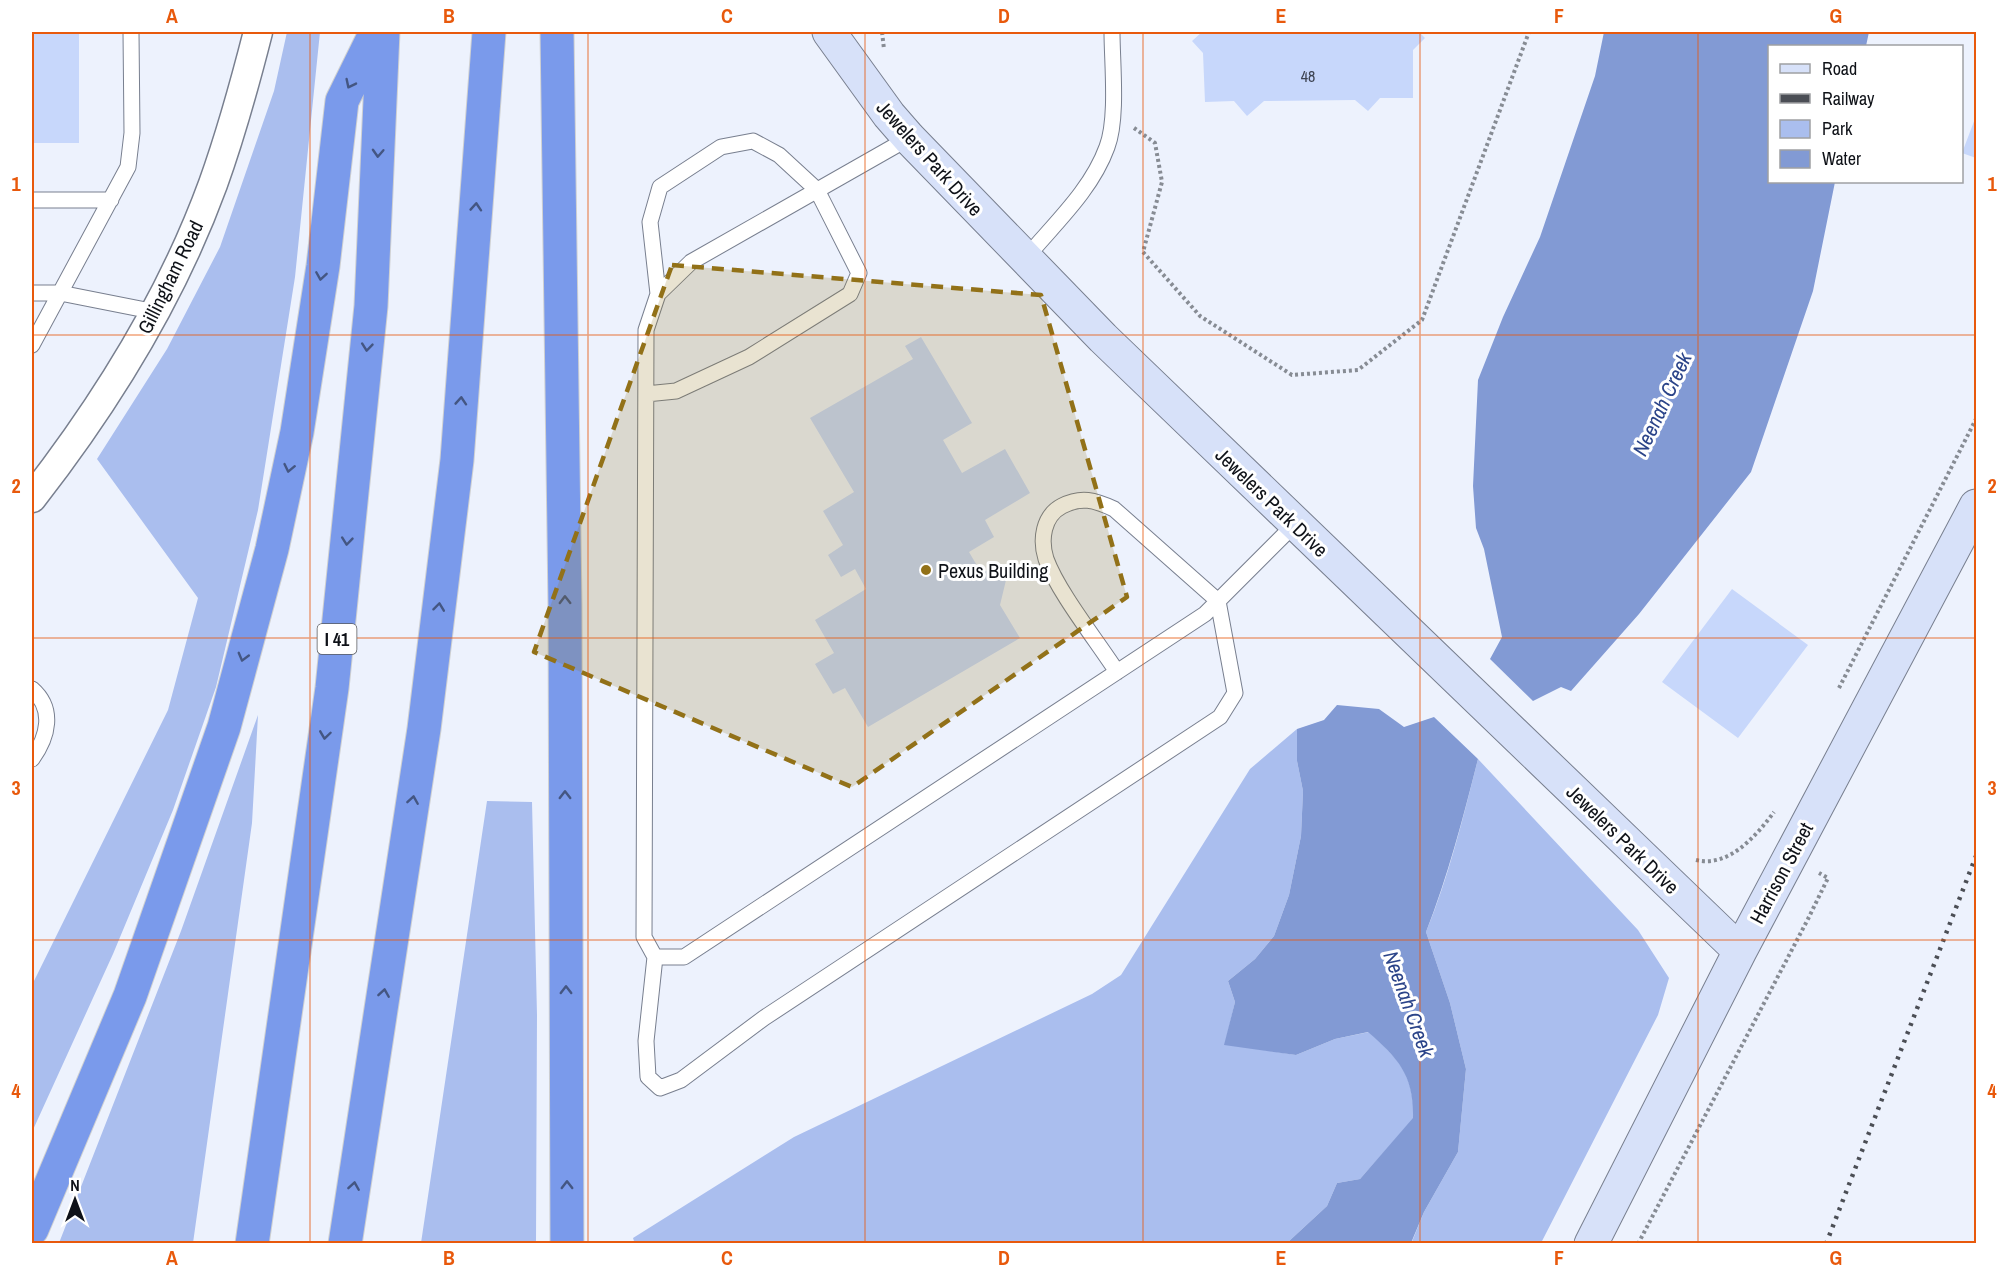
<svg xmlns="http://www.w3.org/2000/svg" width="2008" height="1275" viewBox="0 0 2008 1275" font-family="'Archivo Narrow',sans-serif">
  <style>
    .green { fill: #aabeee }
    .water { fill: #829ad4 }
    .building { fill: #c7d7fb }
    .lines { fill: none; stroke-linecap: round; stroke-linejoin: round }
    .lane-casing { stroke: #787f8f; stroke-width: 17 }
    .street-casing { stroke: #787f8f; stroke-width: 31 }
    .secondary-casing { stroke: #787f8f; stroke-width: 35 }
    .highway-casing { stroke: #cfd0d1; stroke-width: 35 }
    .path { stroke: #878c94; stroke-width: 4; stroke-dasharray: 3 3; stroke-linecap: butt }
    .lane { stroke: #fff; stroke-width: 15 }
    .street { stroke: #fff; stroke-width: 28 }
    .secondary { stroke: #d7e1f9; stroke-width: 33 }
    .highway { stroke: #7a9aeb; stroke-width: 33 }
    .rail { stroke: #4b4e55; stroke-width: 4.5; stroke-dasharray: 3 6; stroke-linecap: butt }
    .oneway { stroke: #445682 }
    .marked { fill: #927118; fill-opacity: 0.2; stroke: #927118; stroke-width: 4.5; stroke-dasharray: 12 8; stroke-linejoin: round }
    .grid { fill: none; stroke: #e8590c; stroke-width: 1.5; stroke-opacity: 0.55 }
    .poi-dot { fill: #927118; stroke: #fff; stroke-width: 2 }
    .labels { text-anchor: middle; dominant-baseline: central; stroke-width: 6; stroke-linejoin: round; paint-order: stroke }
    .number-label { font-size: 16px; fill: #3d4351 }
    .shield { fill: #fff; stroke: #57595d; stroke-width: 1.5 }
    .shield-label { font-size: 18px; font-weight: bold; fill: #0f1218 }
    .street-label { font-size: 20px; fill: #0f1218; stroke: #fff }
    .poi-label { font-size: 20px; fill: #0f1218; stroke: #fff; text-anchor: start }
    .water-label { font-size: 21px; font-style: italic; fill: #2b4489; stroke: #fff }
    .neatline { fill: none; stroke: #e8590c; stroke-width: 2 }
    .grid-label { font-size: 20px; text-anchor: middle; font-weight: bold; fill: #e8590c }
  </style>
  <rect width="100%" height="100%" fill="#edf2fd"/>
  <!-- green -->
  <path class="green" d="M287 32H320L295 277 258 510 216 687 173 810 113 954 32 1132V985L168 710 198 598 97 459 167 349 220 247 274 91Z
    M258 715 252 823 193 1243H59L181 931Z
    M1297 729V761L1303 791 1301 836 1289 895 1274 936 1255 959 1228 981 1235 1002 1225 1044 1296 1055 1335 1039 1369 1032C1400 1061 1413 1073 1414 1118L1360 1179 1337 1183 1327 1206 1287 1243 635 1244 633 1238 794 1137 1092 994 1121 975 1250 769Z
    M1478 759 1638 930 1669 978 1658 1015 1541 1243 1411 1244 1424 1212 1458 1152 1466 1069 1450 1003 1426 932C1449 876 1463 818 1478 759Z
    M487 801 532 802 537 1015 536 1243H421Z"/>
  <!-- water -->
  <path class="water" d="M1604 32H1869L1866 46H1770V182H1835L1813 291 1751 472 1639 614 1571 691 1561 687 1533 701 1490 659 1502 637 1484 549 1476 528 1473 486 1478 380 1503 317 1540 237 1595 76Z
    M1337 705 1379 709 1404 727 1434 717 1478 759C1463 818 1448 876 1426 932L1450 1003 1466 1069 1458 1152 1424 1212 1411 1243H1287L1327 1206 1337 1183 1360 1179 1413 1118C1414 1076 1399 1059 1368 1032L1335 1039 1296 1055 1224 1045 1235 1002 1228 981 1255 959 1274 936 1289 895 1301 836 1303 791 1297 761V729L1324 720Z"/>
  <!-- building -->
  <path class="building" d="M32 32H79V143H32Z
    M1202 32H1419L1425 38 1413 50V98H1380L1368 111 1355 100 1264 101 1247 116 1234 101 1205 102 1203 53 1192 41Z
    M1976 116V158L1962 153Z
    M921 337 972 423 943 440 962 473 1005 449 1030 493 985 520 994 537 969 552 979 569 1007 576 1000 605 1020 638 868 727 845 688 833 694 815 664 834 653 815 620 866 589 855 569 841 577 828 555 843 545 823 511 854 492 810 418 913 359 905 346Z
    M1732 589 1808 645 1738 738 1662 682Z"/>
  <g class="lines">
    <defs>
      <path id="lane" d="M909 138 691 262 658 294 646 330 644 937 655 957H684L1205 614 1295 524
        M32 200H111
        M1025 259C1054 224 1091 191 1107 147 1118 118 1112 63 1112 32
        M32 293H60L156 312
        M32 345 128 167 132 133 131 32
        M646 394 676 391 749 357 850 294 859 273 817 190 779 155 753 141 721 147 660 187 650 222 658 294
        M32 689C55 709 48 737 32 759
        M655 957 646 1041 648 1077 660 1088 681 1080 764 1018 1220 717 1235 693 1218 601 1114 509C1095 500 1081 496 1062 506 1043 516 1040 540 1046 559 1058 592 1097 641 1117 672"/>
      <path id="street" d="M32 498C106 403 171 299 213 184 231 134 245 83 258 32"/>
      <path id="secondary" d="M829 32 889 115 909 138 1103 338 1740 951
        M1591 1244 1740 951 1976 506"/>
      <path id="highway" d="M557 32 565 606 567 1244
        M32 1229 130 996 224 727 272 549 297 432 323 266 342 101 376 32
        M252 1244 332 688 371 306 383 32
        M345 1244 424 729 457 460 489 32"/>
    </defs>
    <!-- lane casing -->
    <use href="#lane" class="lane-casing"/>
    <!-- street casing -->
    <use href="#street" class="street-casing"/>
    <!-- secondary casing -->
    <use href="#secondary" class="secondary-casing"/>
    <!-- highway casing -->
    <use href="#highway" class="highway-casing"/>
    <!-- path -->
    <path class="path" d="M882 32 884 49
      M1134 128 1155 143 1162 182 1143 252 1200 316 1292 375 1358 370 1422 320 1529 32
      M1839 688 1976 419
      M1696 860C1729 868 1757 835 1774 812
      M1638 1244 1808 919 1828 878 1819 873"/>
    <!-- lane -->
    <use href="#lane" class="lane"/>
    <!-- street -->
    <use href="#street" class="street"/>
    <!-- secondary -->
    <use href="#secondary" class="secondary"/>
    <!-- highway -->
    <use href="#highway" class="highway"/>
    <!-- rail -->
    <path class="rail" d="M1826 1244 1976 856"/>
  </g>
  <!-- one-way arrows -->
  <defs><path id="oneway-chevron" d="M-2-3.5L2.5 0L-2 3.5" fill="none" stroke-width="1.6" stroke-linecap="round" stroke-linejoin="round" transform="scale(1.5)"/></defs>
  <g class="oneway">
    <use href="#oneway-chevron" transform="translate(350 84) rotate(116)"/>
    <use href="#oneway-chevron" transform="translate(378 153) rotate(93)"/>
    <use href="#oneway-chevron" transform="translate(476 207) rotate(-86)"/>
    <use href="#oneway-chevron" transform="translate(321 276) rotate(99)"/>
    <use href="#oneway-chevron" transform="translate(367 347) rotate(96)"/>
    <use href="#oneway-chevron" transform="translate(461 401) rotate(-86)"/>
    <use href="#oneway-chevron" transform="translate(289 468) rotate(102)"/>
    <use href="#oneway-chevron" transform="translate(347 541) rotate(96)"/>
    <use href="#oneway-chevron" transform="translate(565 600) rotate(-91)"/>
    <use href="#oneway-chevron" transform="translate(439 607) rotate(-83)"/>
    <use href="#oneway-chevron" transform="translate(243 657) rotate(105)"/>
    <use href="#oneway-chevron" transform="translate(325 735) rotate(98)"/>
    <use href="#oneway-chevron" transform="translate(565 795) rotate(-90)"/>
    <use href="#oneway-chevron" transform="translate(413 800) rotate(-81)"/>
    <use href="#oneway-chevron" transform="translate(566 990) rotate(-90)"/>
    <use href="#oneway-chevron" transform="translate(384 993) rotate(-81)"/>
    <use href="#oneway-chevron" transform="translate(567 1185) rotate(-90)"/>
    <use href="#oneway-chevron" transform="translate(354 1186) rotate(-81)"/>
  </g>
  <!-- marked area -->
  <path class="marked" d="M672 265 1041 295 1127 597 852 787 534 652Z"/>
  <!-- grid -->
  <path class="grid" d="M310 32V1244M588 32V1244M865 32V1244M1143 32V1244M1420 32V1244M1698 32V1244M32 335H1976M32 638H1976M32 940H1976"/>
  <!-- markers -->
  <circle class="poi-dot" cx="926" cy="570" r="6"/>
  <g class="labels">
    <!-- number labels -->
    <g class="number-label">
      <text x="1308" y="76">48</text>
    </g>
    <!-- shield labels -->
    <rect class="shield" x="317.5" y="624" width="39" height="30" rx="4.5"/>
    <g class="shield-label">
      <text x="337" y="639">I 41</text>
    </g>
    <!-- street labels -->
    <g class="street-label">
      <text transform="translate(930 158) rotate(48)">Jewelers Park Drive</text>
      <text transform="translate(170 277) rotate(-64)">Gillingham Road</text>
      <text transform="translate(1272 502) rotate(44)">Jewelers Park Drive</text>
      <text transform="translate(1623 839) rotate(44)">Jewelers Park Drive</text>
      <text transform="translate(1781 873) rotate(-62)">Harrison Street</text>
    </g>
    <!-- poi labels -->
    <g class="poi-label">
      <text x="938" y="570">Pexus Building</text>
    </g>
    <!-- water labels -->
    <g class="water-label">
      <text transform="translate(1662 404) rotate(-65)">Neenah Creek</text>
      <text transform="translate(1409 1004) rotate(70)">Neenah Creek</text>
    </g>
  </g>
  <!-- border -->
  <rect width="2008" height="1275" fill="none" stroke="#ffffff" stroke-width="66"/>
  <!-- legend -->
  <rect x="1768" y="45" width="195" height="138" fill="#ffffff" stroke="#9fa0a3" stroke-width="1.5"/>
  <rect x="1780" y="64" width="30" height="9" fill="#d7e1f9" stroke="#9fa0a3" stroke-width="1.5"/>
  <text x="1822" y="75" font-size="18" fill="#0f1218">Road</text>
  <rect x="1780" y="94" width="30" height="9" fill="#4b4e55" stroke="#9fa0a3" stroke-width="1.5"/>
  <text x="1822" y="105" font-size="18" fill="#0f1218">Railway</text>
  <rect x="1780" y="120" width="30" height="18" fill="#aabeee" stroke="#9fa0a3" stroke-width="1.5"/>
  <text x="1822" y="135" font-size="18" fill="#0f1218">Park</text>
  <rect x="1780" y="150" width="30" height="18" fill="#829ad4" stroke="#9fa0a3" stroke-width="1.5"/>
  <text x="1822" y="165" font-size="18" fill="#0f1218">Water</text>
  <!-- north arrow -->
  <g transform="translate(75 1200)" stroke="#ffffff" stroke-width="4.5" paint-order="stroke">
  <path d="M0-4.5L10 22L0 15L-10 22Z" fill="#0f1218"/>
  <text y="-9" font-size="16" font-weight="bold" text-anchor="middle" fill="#0f1218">N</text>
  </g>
  <rect x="33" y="33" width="1942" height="1209" class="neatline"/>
  <g class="grid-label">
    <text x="172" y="23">A</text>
    <text x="449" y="23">B</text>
    <text x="727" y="23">C</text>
    <text x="1004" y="23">D</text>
    <text x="1281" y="23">E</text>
    <text x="1559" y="23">F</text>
    <text x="1836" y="23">G</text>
    <text x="16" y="191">1</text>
    <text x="1992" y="191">1</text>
    <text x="16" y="493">2</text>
    <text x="1992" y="493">2</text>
    <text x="16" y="795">3</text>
    <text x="1992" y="795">3</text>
    <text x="16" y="1098">4</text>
    <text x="1992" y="1098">4</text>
    <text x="172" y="1265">A</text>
    <text x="449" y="1265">B</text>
    <text x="727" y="1265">C</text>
    <text x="1004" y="1265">D</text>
    <text x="1281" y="1265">E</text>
    <text x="1559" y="1265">F</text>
    <text x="1836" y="1265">G</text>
  </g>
</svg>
